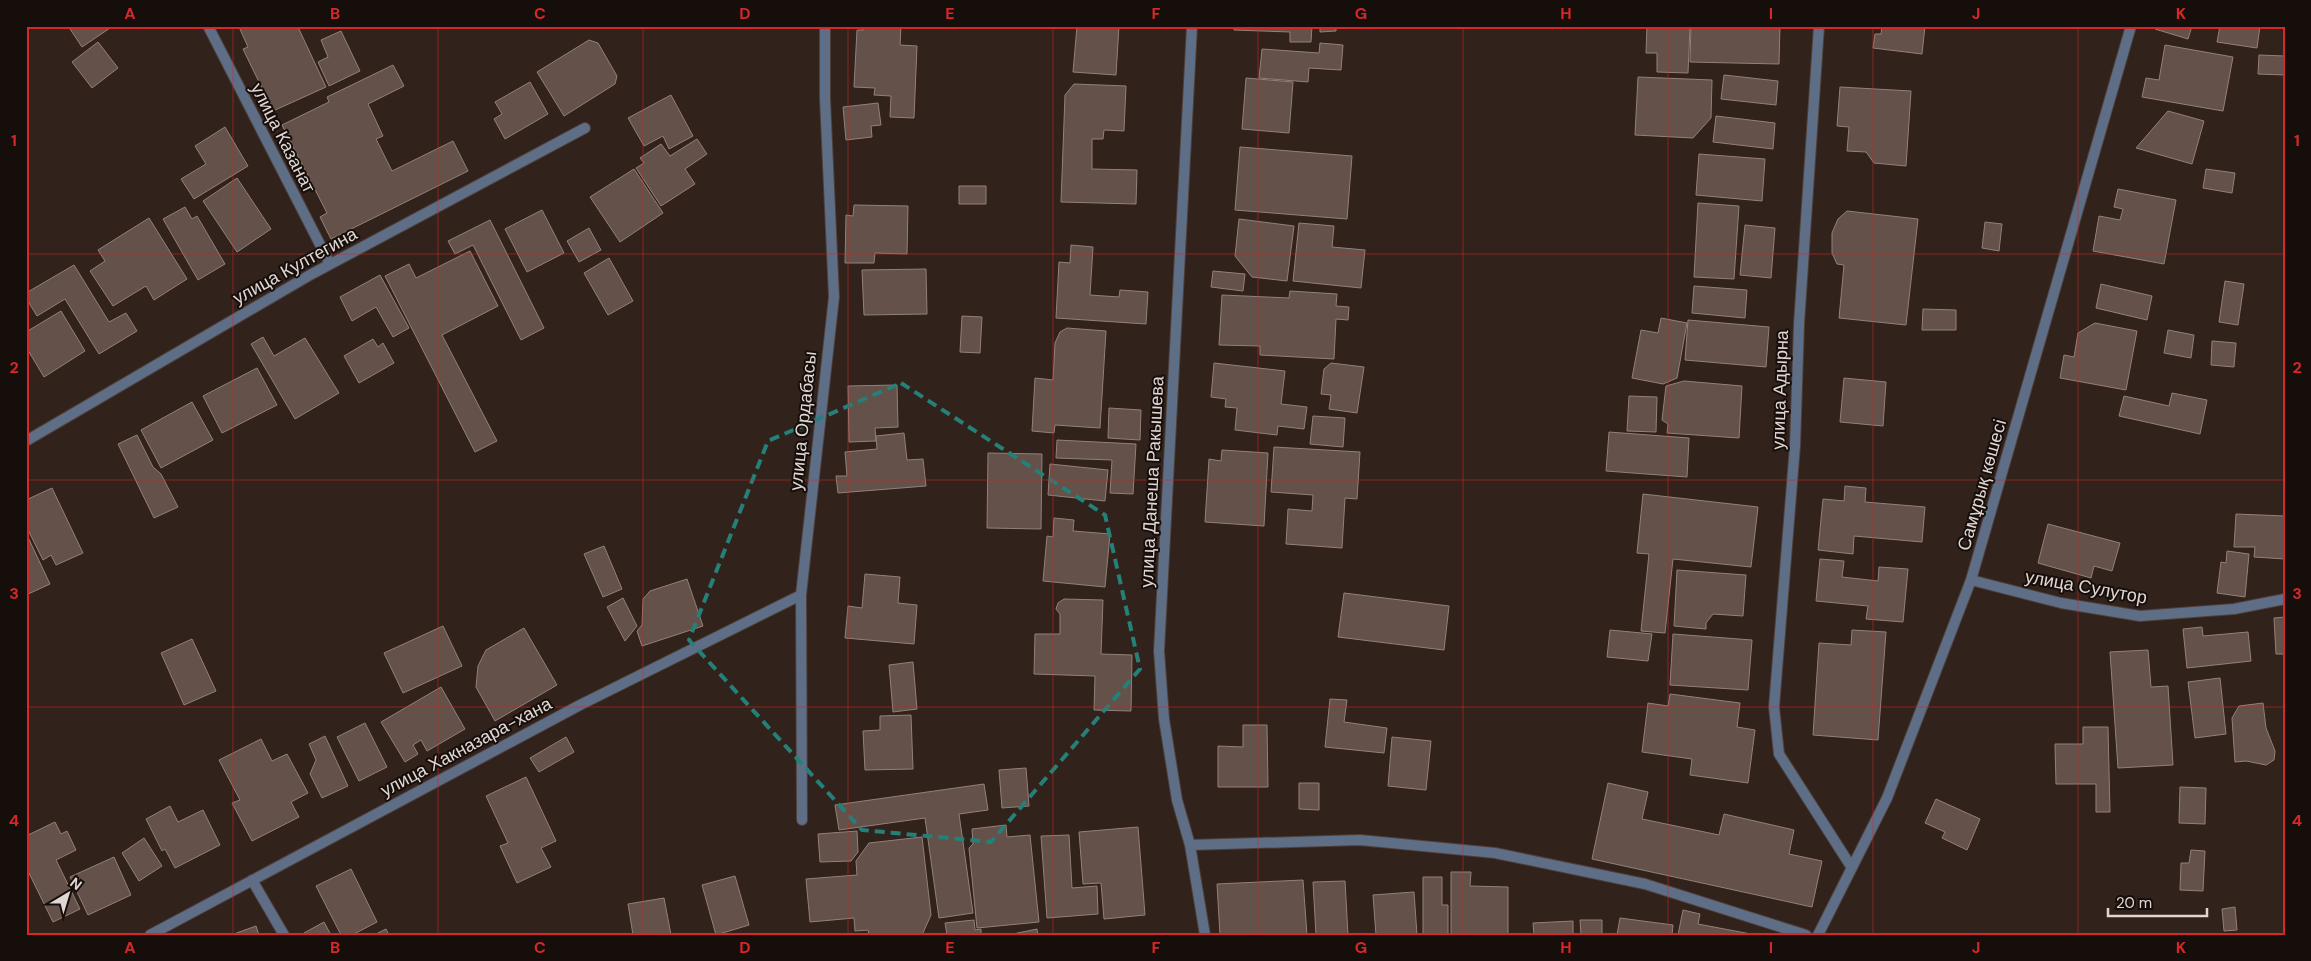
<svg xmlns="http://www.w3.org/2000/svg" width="2311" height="961" viewBox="0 0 2311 961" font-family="'DM Sans',sans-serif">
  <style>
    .building { fill: #63514a; stroke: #948079 }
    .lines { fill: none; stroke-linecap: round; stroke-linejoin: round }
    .minor-casing { stroke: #4e3f39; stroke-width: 12 }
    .minor { stroke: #5f6e87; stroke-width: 10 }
    .marked { fill: none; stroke: #248078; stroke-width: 4; stroke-dasharray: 10 6; stroke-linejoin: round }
    .grid { fill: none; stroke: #d62828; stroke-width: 1; stroke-opacity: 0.55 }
    .labels { text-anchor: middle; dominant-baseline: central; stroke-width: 4; stroke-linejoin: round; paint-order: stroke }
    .street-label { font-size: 18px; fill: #e1d6d2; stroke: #150e0b }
    .neatline { fill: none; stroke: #d62828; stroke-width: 2 }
    .grid-label { font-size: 16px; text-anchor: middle; font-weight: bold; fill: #d62828 }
  </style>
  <rect width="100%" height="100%" fill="#32221c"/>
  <!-- building -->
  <path class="building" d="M68 26H113L82 47Z
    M301 26 298 27 326 87 273 111 243 49 248 47 239 27Z
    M863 26H901L900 45 917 46 914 118 890 117 891 96 874 95 875 88 854 87 857 30H863Z
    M1077 26H1119L1116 75 1073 72Z
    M1234 26H1312L1311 42H1290V32L1234 30Z
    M1320 26H1336V31L1320 32Z
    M1647 26H1690L1688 73 1657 72V53H1646Z
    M1691 26H1780L1779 64 1690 62Z
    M1882 26H1925L1922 54 1873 48 1875 34H1881Z
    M2156 26H2192L2188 39 2155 29Z
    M2220 26H2260L2257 48 2217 42Z
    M341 31 360 71 329 86 318 62 328 57 321 40Z
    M589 40 598 43 617 76 615 84 564 116 537 72Z
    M98 42 118 68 92 88 72 62Z
    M1320 43 1343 45 1341 70 1309 68 1308 82 1259 78 1262 49 1319 53Z
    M2165 45 2233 57 2223 111 2142 97 2146 78 2159 80Z
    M2259 55 2285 56V75L2258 74Z
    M393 65 404 86 368 104 383 136 376 139 392 171 453 141 468 171 331 239 320 217 327 213 282 125 329 102 327 97Z
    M1724 75 1778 81 1776 105 1721 99Z
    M1638 77 1712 80 1711 118 1693 138 1635 135Z
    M1246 78 1293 82 1289 133 1242 129Z
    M530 82 548 114 505 139 494 119 502 114 495 102Z
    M1074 84 1126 86 1124 131 1104 130 1103 139H1092V169L1137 170 1136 204 1061 202 1065 95Z
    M1840 87 1911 91 1906 166 1874 163 1866 152 1847 151 1849 127 1837 126Z
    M671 95 693 136 669 149 663 136 644 146 628 118Z
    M878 103 881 125 871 126 872 137 846 140 843 107Z
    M2168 111 2204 121 2192 164 2136 148Z
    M1716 116 1775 123 1773 149 1713 142Z
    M225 127 248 166 194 199 181 179 206 164 195 146Z
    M697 139 707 154 685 169 695 184 661 206 636 168 644 163 640 158 661 144 670 156Z
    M1240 147 1352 156 1347 219 1235 210Z
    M1699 154 1765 159 1762 201 1696 195Z
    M634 169 663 213 620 242 590 197Z
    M2206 169 2235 173 2232 193 2203 188Z
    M237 178 271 229 237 252 203 201Z
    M959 186H986V204H959Z
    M2118 189 2176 200 2164 264 2093 251 2099 216 2120 220 2123 209 2114 207Z
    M1698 203 1739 206 1734 279 1694 277Z
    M854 205 908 206 907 254 875 253 874 263H845L846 215 853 216Z
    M185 207 192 219 197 216 225 264 198 280 163 219Z
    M542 210 564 253 527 272 505 229Z
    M1847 211 1918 219 1906 325 1839 318 1844 265 1837 264 1832 253V233L1838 219Z
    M149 218 187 279 154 300 146 286 113 306 90 271 105 261 98 250Z
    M1239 219 1294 226 1287 281 1252 277 1235 256Z
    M490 220 544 328 521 340 473 245 455 254 448 241Z
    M1985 222 2002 224 1999 251 1982 248Z
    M1299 223 1334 226 1332 247 1365 250 1361 288 1293 281Z
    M1745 225 1775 228 1771 278 1740 275Z
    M589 228 601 250 579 262 567 241Z
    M1071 245 1093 247 1090 295 1119 297 1120 290 1148 292 1146 324 1056 318 1059 262 1070 263Z
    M470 251 498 306 442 335 497 441 475 452 385 276 409 264 416 278Z
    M609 258 633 301 608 315 584 273Z
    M74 265 109 322 126 313 137 331 99 354 65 299 37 316 26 298V293Z
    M926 269 927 314 864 315 862 270Z
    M1213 271 1245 274 1243 291 1211 287Z
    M380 275 409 328 393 337 376 307 352 321 340 297Z
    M2225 281 2244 284 2238 325 2219 322Z
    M2101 284 2152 296 2147 320 2096 308Z
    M1694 286 1747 290 1745 318 1692 313Z
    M1290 291 1337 294 1336 306 1349 307 1348 320 1336 319 1334 359 1260 355V346L1219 345 1222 295 1289 298Z
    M1923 309 1956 310V330H1922Z
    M61 311 85 351 44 377 26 347V332Z
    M962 316 982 317 980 353 960 352Z
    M1661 318 1687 323 1677 378 1663 384 1632 378 1641 330 1658 333Z
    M1688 320 1769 327 1766 367 1685 360Z
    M2095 323 2137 331 2126 390 2060 378 2064 355 2074 357 2078 333Z
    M1067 328 1106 331 1100 428 1055 425 1054 433 1032 431 1035 378 1053 380 1055 343 1060 332Z
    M2168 330 2194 335 2191 358 2164 353Z
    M263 337 274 356 305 338 339 393 295 419 251 344Z
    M373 339 378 347 383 343 394 363 359 383 344 356Z
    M2212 341 2236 343 2234 367 2211 365Z
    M1214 363 1285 371 1281 404 1307 407 1304 429 1278 426 1277 435 1235 430 1237 408 1225 407 1226 399 1211 397Z
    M1331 363 1364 367 1357 413 1329 409 1331 395 1321 394 1324 369Z
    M257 368 277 405 222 433 203 396Z
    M1844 378 1886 382 1883 426 1840 422Z
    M1684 381 1742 386 1739 438 1667 433 1668 424 1662 420 1666 386Z
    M897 385 898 427 875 428 876 441 849 442 848 386Z
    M2172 393 2207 400 2200 434 2119 416 2124 396 2169 406Z
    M1629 396 1657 397 1656 432 1627 431Z
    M192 402 213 440 161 468 141 430Z
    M1109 408 1141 410 1140 440 1108 438Z
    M1313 416 1345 418 1343 447 1310 444Z
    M1609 432 1689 438 1687 477 1606 471Z
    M904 433 907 460 923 459 926 486 838 493 836 476H847L845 452 877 449 876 436Z
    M137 435 153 467 161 474 178 507 154 518 118 444Z
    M1057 440 1136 444 1133 494 1110 493 1112 460 1056 458Z
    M1274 447 1360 452 1357 499 1345 498 1342 548 1286 544 1288 509 1312 511 1313 495 1271 492Z
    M1222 450 1268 453 1264 526 1205 522 1209 459 1221 461Z
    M988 453 1042 454 1041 529 987 528Z
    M1050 464 1108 470 1105 501 1048 495Z
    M1845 486 1866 488 1865 502 1925 507 1922 542 1854 536 1853 554 1818 550 1823 499 1844 501Z
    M52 488 83 553 56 565 51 555 43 560 26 526V500Z
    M1643 494 1758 507 1751 567 1673 559 1665 633 1641 631 1649 554 1637 553Z
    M2236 514 2285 516V559L2254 557 2255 547H2234Z
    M1054 518 1074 520 1073 531 1110 534 1105 587 1043 581 1047 536 1053 537Z
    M2048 524 2120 543 2112 571 2094 566 2091 578 2038 563Z
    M26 533 50 584 26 595Z
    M604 546 622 589 603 597 584 554Z
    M2227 551 2249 554 2245 597 2217 593 2221 562 2226 563Z
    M1820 559 1844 561 1842 577 1878 581 1879 567 1908 569 1903 622 1866 619 1868 606 1816 601Z
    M1677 570 1746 575 1743 616 1713 614 1706 623V629L1674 626Z
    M865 574 900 577 898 603 917 605 914 644 845 638 848 606 862 608Z
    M687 579 703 626 642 646 637 631 642 625 643 599 650 591Z
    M1344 593 1449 606 1444 650 1338 637Z
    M623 598 637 626 625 641 607 607Z
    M1064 599 1103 600 1101 654 1132 655 1131 711 1094 710 1095 676 1034 674 1035 634H1060V614L1056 609 1058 603Z
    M2285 617V654H2276L2274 618Z
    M443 626 462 666 403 693 384 653Z
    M2202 627 2203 636 2248 632 2251 661 2187 668 2183 629Z
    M524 628 557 685 495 721 476 687 478 666 486 650Z
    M1610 630 1652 634 1648 661 1607 657Z
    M1852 630 1886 632 1878 740 1813 735 1819 643 1851 645Z
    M1673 634 1752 640 1748 690 1670 685Z
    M192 639 216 691 184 705 161 653Z
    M2148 650 2151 687 2168 686 2173 765 2118 768 2110 652Z
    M913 662 917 709 893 712 889 665Z
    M2220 678 2226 734 2195 738 2188 682Z
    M441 687 465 729 427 751 421 740 413 745 418 754 405 762 381 722Z
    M1670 694 1740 703 1737 727 1755 730 1748 783 1690 775 1692 759 1642 752 1648 703 1668 706Z
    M1330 699 1347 700 1344 722 1387 728 1384 753 1325 747Z
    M2263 703 2266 728 2275 751 2274 760 2266 765 2246 761 2235 762 2232 718 2239 706Z
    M911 715 913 769 865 770 863 731 880 730V716Z
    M365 723 387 767 359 781 337 737Z
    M1243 725H1267L1268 787H1218V746L1243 747Z
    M2083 727H2108L2110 812H2096V784H2056L2055 744H2083Z
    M325 736 348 786 322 798 310 774 316 760 309 744Z
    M566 737 574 752 539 772 530 758Z
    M1392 737 1431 741 1426 790 1388 786Z
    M261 739 272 761 287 754 308 793 291 802 299 817 252 841 232 803 240 800 219 760Z
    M1026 768 1029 806 1002 808 999 770Z
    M526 777 556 841 541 848 551 867 517 883 500 846 508 843 486 796Z
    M1299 783H1319V810L1299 809Z
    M1608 783 1648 792 1642 819 1719 835 1724 814 1794 830 1789 854 1822 861 1812 907 1592 859Z
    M984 784 988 810 959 814 973 913 939 918 925 818 839 830 835 805Z
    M2180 787 2206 788 2205 824 2179 823Z
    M1936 799 1980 819 1967 850 1942 838 1945 832 1925 823Z
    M170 806 178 822 203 810 220 845 175 868 165 849 162 851 146 819Z
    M55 822 61 834 67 831 76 850 56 860 80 909 53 922 26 867V836Z
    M1006 825 1007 837 1030 835 1039 922 977 928 969 848 973 844 972 829Z
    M1138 827 1145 915 1104 919 1101 883 1083 884 1079 832Z
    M857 831 858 852 851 861 820 862 818 834Z
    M1069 835 1072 888 1097 886 1098 914 1047 918 1041 836Z
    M922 837 931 915 922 935H869L868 930 855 931 854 918 810 922 806 879 857 875 856 861 869 843Z
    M144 838 162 866 139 881 122 853Z
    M2191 850 2205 851 2203 891 2180 890 2181 863H2189Z
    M114 857 131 895 88 915 70 877Z
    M351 869 377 922 352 935H341L316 886Z
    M1451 872H1471L1470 886 1508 887V935H1451Z
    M735 876 749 925 716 935 702 885Z
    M1423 877H1442V905H1448V935H1423Z
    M1303 880 1307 935H1220L1217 884Z
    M1345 881 1348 935H1316L1313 882Z
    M1414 892 1417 935H1376L1373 895Z
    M664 898 671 935H633L628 904Z
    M2235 907 2237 930 2224 931 2222 909Z
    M1683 910 1700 914 1698 924 1756 935H1678Z
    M1620 918 1673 925 1672 935H1617Z
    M974 920 975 930 981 929V935H947L945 923Z
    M1580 920H1602V935H1581Z
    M1573 921V935H1534L1533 923Z
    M324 922 331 935H305L304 933Z
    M256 926 259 935H231Z
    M386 929 389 935H374Z
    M1037 929 1038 935H1008Z"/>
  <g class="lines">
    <defs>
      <path id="minor" d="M208 26 330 264
        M1192 26 1159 651 1164 719 1177 800 1190 845 1205 935
        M1819 26 1799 324 1795 446 1774 707 1779 754 1852 868
        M26 441 310 275 585 128
        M1971 580 2061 603 2140 616 2234 609 2285 599
        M802 820 801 595 834 297 825 99V26
        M1190 845 1360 840 1495 853 1645 884 1806 935
        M252 880 284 935
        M150 935 580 705 801 595
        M1818 935 1887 798 1971 580 2131 26"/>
    </defs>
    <!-- minor casing -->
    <use href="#minor" class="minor-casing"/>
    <!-- minor -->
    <use href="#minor" class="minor"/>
  </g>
  <!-- marked area -->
  <path class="marked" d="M901 383 1105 515 1140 669 991 842 862 830 689 640 768 441Z"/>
  <!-- grid -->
  <path class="grid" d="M233 26V935M438 26V935M643 26V935M848 26V935M1053 26V935M1258 26V935M1463 26V935M1668 26V935M1873 26V935M2078 26V935M26 254H2285M26 480H2285M26 707H2285"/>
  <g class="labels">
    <!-- street labels -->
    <g class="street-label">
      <text transform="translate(283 138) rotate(63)">улица Казанат</text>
      <text transform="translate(295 266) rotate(-29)">улица Култегина</text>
      <text transform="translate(1780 390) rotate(-88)">улица Адырна</text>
      <text transform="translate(803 421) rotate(-84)">улица Ордабасы</text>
      <text transform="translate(1152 482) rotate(-87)">улица Данеша Ракышева</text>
      <text transform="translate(1982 485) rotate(-74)">Самұрық көшесі</text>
      <text transform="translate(2086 587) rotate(10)">улица Сулутор</text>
      <text transform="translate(466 747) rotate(-28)">улица Хакназара-хана</text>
    </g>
  </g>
  <!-- border -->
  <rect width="2311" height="961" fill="none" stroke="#150e0b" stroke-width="55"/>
  <!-- north arrow -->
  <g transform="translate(68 894) rotate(38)" stroke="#150e0b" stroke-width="4" paint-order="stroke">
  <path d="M0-4L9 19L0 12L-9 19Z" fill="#e1d6d2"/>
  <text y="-8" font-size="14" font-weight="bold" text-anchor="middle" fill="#e1d6d2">N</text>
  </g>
  <!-- scale -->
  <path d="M2108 908v8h99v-8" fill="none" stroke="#e1d6d2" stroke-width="2.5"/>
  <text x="2116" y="908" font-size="15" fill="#e1d6d2" stroke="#150e0b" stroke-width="4" paint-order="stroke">20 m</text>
  <rect x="28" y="28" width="2256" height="906" class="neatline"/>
  <g class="grid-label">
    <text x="130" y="19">A</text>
    <text x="335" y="19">B</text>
    <text x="540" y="19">C</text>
    <text x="745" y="19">D</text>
    <text x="950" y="19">E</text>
    <text x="1156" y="19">F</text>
    <text x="1361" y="19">G</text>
    <text x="1566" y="19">H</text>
    <text x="1771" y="19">I</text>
    <text x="1976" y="19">J</text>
    <text x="2181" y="19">K</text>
    <text x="14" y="146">1</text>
    <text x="2297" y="146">1</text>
    <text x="14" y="373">2</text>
    <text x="2297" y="373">2</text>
    <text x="14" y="599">3</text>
    <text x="2297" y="599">3</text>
    <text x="14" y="826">4</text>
    <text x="2297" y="826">4</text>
    <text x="130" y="953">A</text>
    <text x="335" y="953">B</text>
    <text x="540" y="953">C</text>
    <text x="745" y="953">D</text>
    <text x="950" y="953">E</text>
    <text x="1156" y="953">F</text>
    <text x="1361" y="953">G</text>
    <text x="1566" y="953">H</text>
    <text x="1771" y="953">I</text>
    <text x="1976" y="953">J</text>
    <text x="2181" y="953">K</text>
  </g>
</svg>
